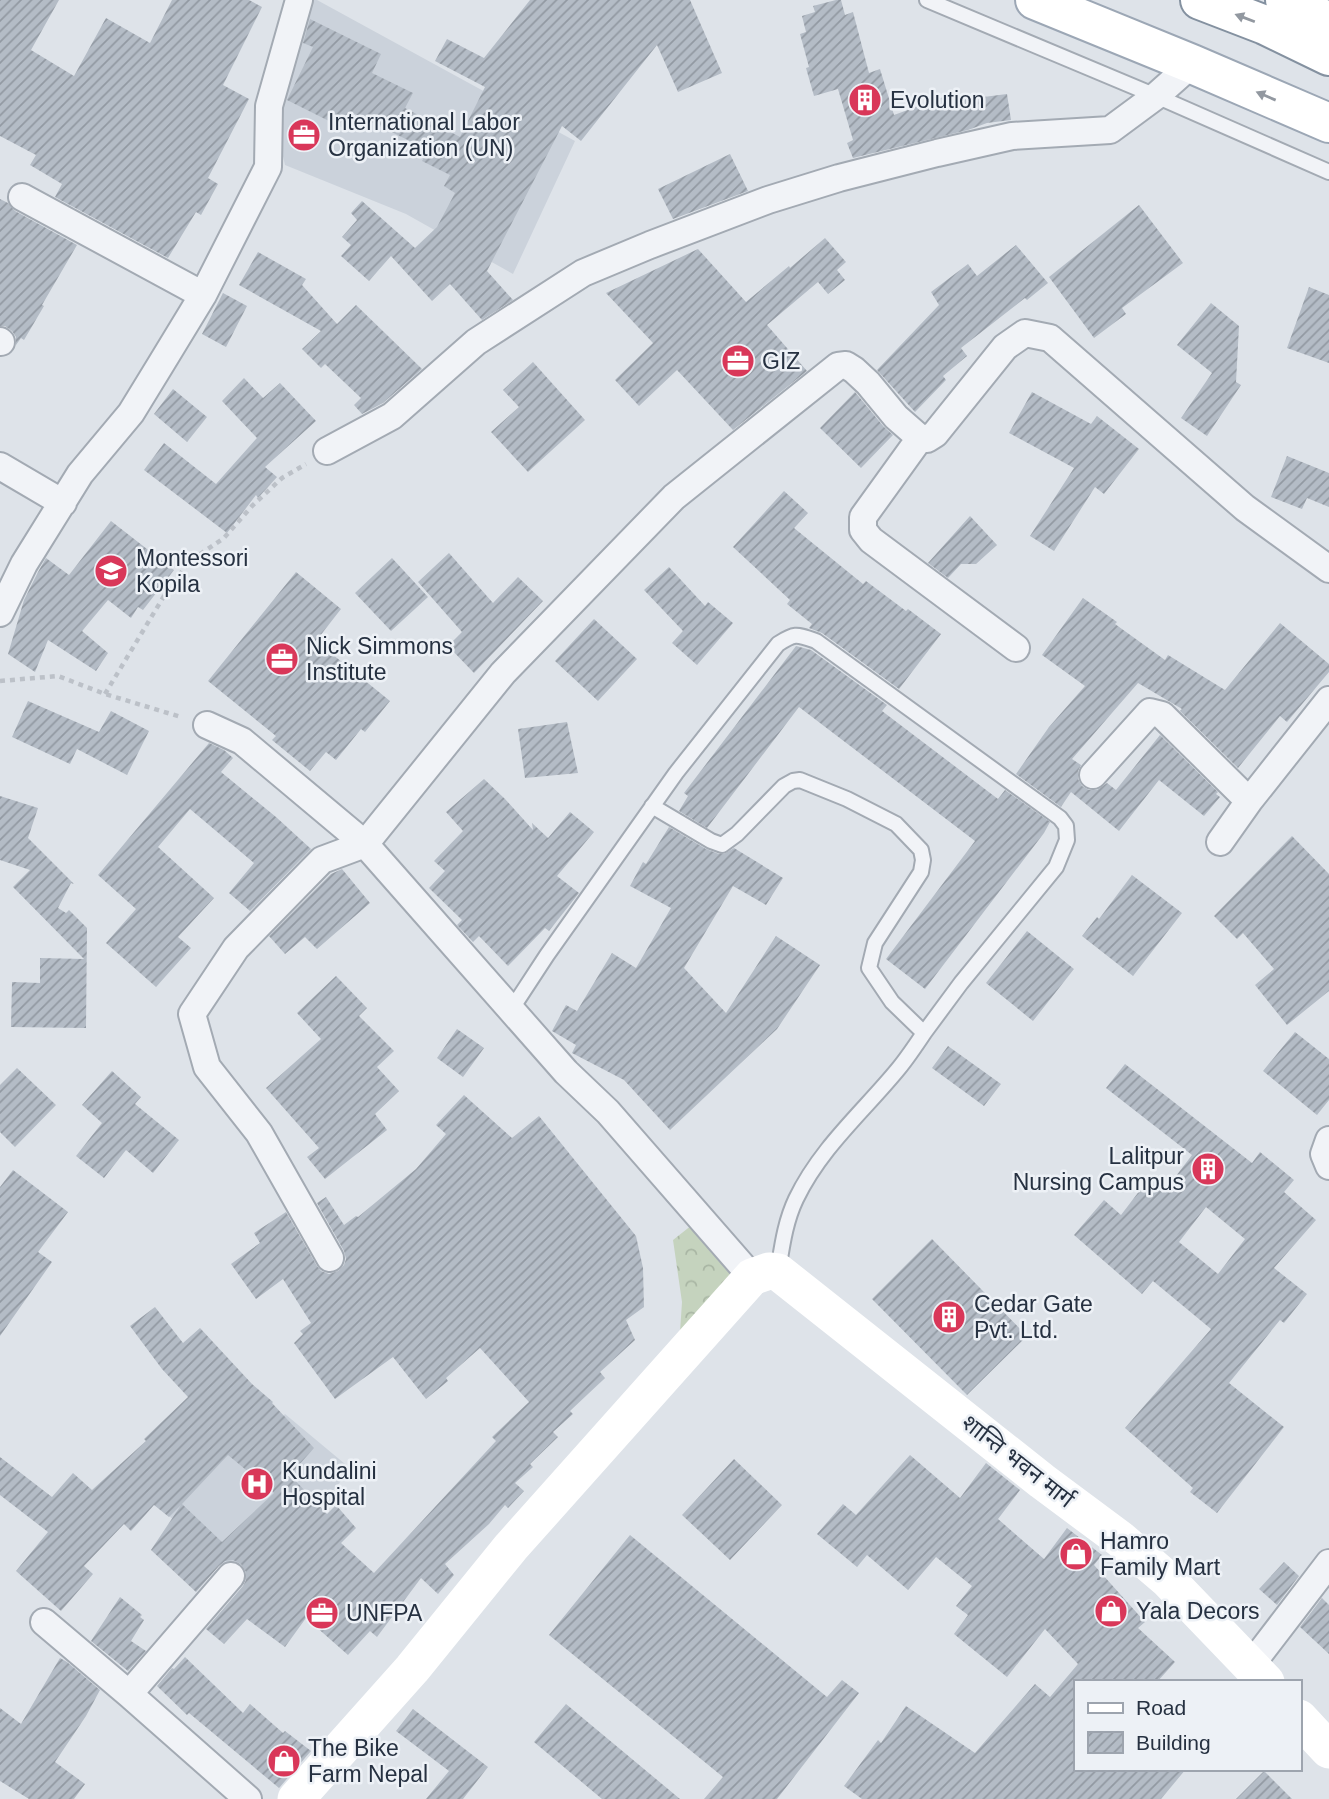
<svg xmlns="http://www.w3.org/2000/svg" width="1329" height="1799" viewBox="0 0 1329 1799" font-family="Arial,'Noto Sans Devanagari',sans-serif">
  <style>
    .built { fill: #cbd2db }
    .park { fill: url(#park-crowns) }
    .building { fill: url(#building-hatch); fill-rule: evenodd }
    .lines { fill: none; stroke-linecap: round; stroke-linejoin: round }
    .service-casing { stroke: #a3aab3; stroke-width: 18 }
    .minor-casing { stroke: #a3aab3; stroke-width: 30 }
    .primary-casing { stroke: #9ca7b5; stroke-width: 42 }
    .trunk-casing { stroke: #8491a0; stroke-width: 42 }
    .path { stroke: #bcc1c8; stroke-width: 4.5; stroke-dasharray: 5 5; stroke-linecap: butt }
    .service { stroke: #f1f3f7; stroke-width: 14 }
    .minor { stroke: #f1f3f7; stroke-width: 26 }
    .secondary { stroke: #fff; stroke-width: 37 }
    .primary { stroke: #fff; stroke-width: 38 }
    .trunk { stroke: #fff; stroke-width: 38 }
    .oneway { fill: #9298a0 }
    .labels { text-anchor: middle; dominant-baseline: central; stroke-width: 5; stroke-linejoin: round; paint-order: stroke }
    .poi-label { font-size: 23px; fill: #263141; stroke: #edf1f6; text-anchor: start }
    .street-label { font-size: 23px; fill: #263141; stroke: #edf1f6 }
  </style>
  <defs>
    <pattern id="park-crowns" width="20" height="18" patternUnits="userSpaceOnUse" patternTransform="scale(1.75)"><rect width="20" height="18" fill="#c5d3be"/><path d="M2 6a3 3 0 1 1 6 0M12 15a3 3 0 1 1 6 0" fill="none" stroke="#a9b6a4"/></pattern>
    <pattern id="building-hatch" width="6" height="6" patternUnits="userSpaceOnUse" patternTransform="scale(1.75)"><rect width="6" height="6" fill="#b4bcc6"/><path d="M-1 1l2-2M0 6l6-6M5 7l2-2" fill="none" stroke="#9299a2"/></pattern>
  </defs>
  <rect width="100%" height="100%" fill="#dee3e9"/>
  <!-- built -->
  <path class="built" d="M294 0H317L575 141 513 274 406 214 285 165 268 90Z
    M285 1414 351 1469 326 1499 243 1583 157 1505 223 1431 251 1454Z"/>
  <!-- park -->
  <path class="park" d="M692 1225 733 1278 679 1347 682 1302 673 1240Z"/>
  <!-- building -->
  <path class="building" d="M0 0H59L31 50 74 76 106 18 150 43 172 0H249L262 7 223 85 249 99 208 178 218 184 201 215 196 212 168 258 55 197 62 184 30 165 36 155 0 136Z
    M530 0H690L722 73 678 92 657 45 581 141 562 126 487 271 513 300 482 320 450 284 432 301 391 256 369 281 341 256 351 245 342 237 357 220 351 213 362 201 415 248 437 227 455 193 444 186 450 175 422 161 428 150 353 113 345 129 287 100 313 47 303 43 310 19 381 54 372 73 413 93 405 108 460 137 485 87 435 61 447 39 484 58Z
    M836 0H841L845 15 853 12 869 73 880 69 894 115 957 92 960 100 1007 94 1011 120 987 123 968 130 853 158 847 143 853 140 838 89 814 96 806 68 809 67 800 34 806 32 802 16 815 12 813 6Z
    M730 154 748 191 673 219 658 189Z
    M0 199 8 203 15 211 77 245 42 305 44 306 24 340 21 338 16 345V337L12 331 5 326H0Z
    M1139 205 1183 263 1122 308 1126 314 1094 338 1049 277Z
    M825 238 846 262 837 270 845 280 828 294 818 282 767 325 807 371 733 430 677 370 639 406 615 380 653 343 606 293 698 249 746 302 789 266 790 268Z
    M1016 245 1048 283 1027 300 1025 298 961 348 967 356 943 376 946 380 915 412 877 370 939 305 931 292 968 264 977 276Z
    M258 252 306 279 302 285 337 324 356 305 422 369 383 403 362 414 354 405 361 398 325 364 321 368 302 349 321 331 239 285Z
    M1309 287 1329 295V363L1287 348Z
    M223 293 247 306 226 347 202 334Z
    M1211 303 1239 326 1236 382 1241 385 1207 436 1181 418 1212 373 1177 345Z
    M533 362 585 420 528 472 491 432 519 407 503 390Z
    M244 378 263 398 280 383 316 421 265 467 277 477 258 498 256 495 227 533 144 470 164 443 216 484 257 438 222 401Z
    M173 389 207 417 187 442 154 414Z
    M855 392 884 427 893 435 861 468 820 428Z
    M1032 392 1091 424 1097 416 1139 449 1104 494 1095 487 1054 551 1030 536 1074 468 1009 433Z
    M1287 456 1329 473V507L1307 498 1302 509 1271 497Z
    M784 491 808 513 794 528 863 584 866 581 906 611 908 609 941 634 899 689 822 633 809 628 812 624 787 604 790 600 733 547Z
    M970 516 997 545 976 564H961L948 578 928 563Z
    M111 521 174 570 143 610 138 607 131 618 108 600 82 631 108 653 96 671 48 640 35 672 8 654 24 600 38 572 46 558 69 575Z
    M449 553 493 603 518 577 543 601 474 673 448 646 462 632 418 582Z
    M392 558 428 597 391 631 355 593Z
    M669 567 705 606 708 602 733 623 697 665 672 643 683 631 644 590Z
    M296 572 341 609 316 641 390 701 365 732 361 729 336 760 326 752 310 771 272 740 276 736 208 681Z
    M1083 598 1117 622 1115 624 1165 660 1168 655 1225 690 1280 623 1329 664V672L1287 722 1280 716 1238 768 1180 711 1182 709 1138 683 1072 759 1081 765 1078 771V779L1082 786 1089 790H1097L1107 783 1116 790 1160 735 1218 792 1216 794 1220 797 1204 816 1159 780 1119 831 1071 792 1061 807 1016 774 1049 727 1085 686 1042 655Z
    M594 619 637 659 598 701 555 661Z
    M796 646 811 650 887 705 882 711 998 799 1005 790 1050 822 1044 833 925 989 886 959 975 841 799 707 707 828 679 811 688 796 684 793Z
    M28 701 99 732 111 711 149 731 127 775 77 749 70 764 12 737Z
    M567 722 578 773 525 778 518 729Z
    M209 743 224 750 233 758 221 772 276 817 311 849 250 911 229 893 254 863 190 809 158 847 214 898 178 937 191 948 156 987 106 943 136 909 98 875Z
    M484 779 505 799 533 830 532 823 548 838 570 812 594 832 557 876 579 893 549 931 545 928 508 966 479 936 473 942 457 925 462 920 429 888 445 871 434 861 463 831 446 812Z
    M0 796 38 808 28 838 74 884 71 883 58 908 66 913 69 910 87 928 86 1028 11 1027 12 982 40 983V958L84 959 13 887 30 870 0 860Z
    M669 827 706 849 719 854H724L734 848 783 878 766 905 733 886 684 968 726 1013 776 936 820 965 777 1029 670 1130 624 1080 572 1053 576 1045 552 1031 566 1005 577 1011 612 953 636 968 671 908 630 886 643 862 646 864Z
    M1292 836 1329 874V991L1287 1025 1255 985 1274 969 1243 933 1237 939 1214 916Z
    M342 869 370 903 317 949 305 937 285 954 269 936 331 874Z
    M1132 875 1182 913 1133 976 1082 936 1097 917 1099 919Z
    M1027 931 1074 969 1033 1021 986 983Z
    M336 976 367 1008 359 1016 394 1051 377 1067 399 1091 375 1114 387 1130 325 1179 307 1157 319 1148 266 1088 321 1039 297 1013Z
    M457 1029 484 1048 463 1077 437 1058Z
    M1295 1032 1329 1059V1100L1317 1115 1263 1071Z
    M948 1046 1001 1084 984 1106 932 1068Z
    M1125 1064 1252 1163 1260 1152 1294 1180 1284 1192 1316 1220 1274 1268 1307 1294 1284 1323 1280 1320 1229 1383 1284 1427 1217 1513 1190 1492 1193 1488 1125 1428 1211 1329 1153 1281 1142 1294 1074 1235 1104 1200 1121 1215 1147 1181 1163 1193 1192 1155 1106 1088ZM1206 1207 1245 1239 1218 1274 1179 1242Z
    M17 1068 56 1105 15 1147 0 1132V1085Z
    M112 1071 141 1097 135 1104 179 1140 153 1173 126 1150 104 1178 76 1156 102 1123 82 1105Z
    M464 1095 512 1138 539 1116 636 1236 643 1268 644 1307 626 1320 635 1340 600 1372 605 1378 570 1411 573 1414 553 1432 558 1437 530 1464 533 1467 515 1483 524 1491 508 1508 505 1505 489 1524 445 1564 454 1575 438 1594 421 1578 377 1637 370 1631 348 1655 306 1618 285 1647 247 1619 224 1644 206 1629 243 1586 246 1580V1572L241 1564 233 1560 225 1561 219 1566 196 1592 151 1550 181 1505 169 1517 154 1505 131 1531 124 1524 84 1566 93 1574 61 1611 16 1571 48 1532 0 1495V1457L52 1497 73 1473 92 1490 146 1441 144 1439 188 1397 162 1369 130 1326 155 1307 183 1343 200 1328 252 1384 273 1402 272 1403 314 1448 290 1475 327 1514 336 1505 356 1528 341 1543 374 1573 496 1441 492 1437 529 1402 480 1348 446 1378 448 1381 426 1399 393 1357 335 1399 294 1343 303 1334 300 1331 311 1323 283 1279 256 1299 231 1264 260 1243 254 1233 286 1212 317 1266 321 1271 329 1274 338 1271 344 1265 346 1259 344 1251 317 1203 326 1197 344 1225 356 1216 358 1217 416 1169 446 1134 436 1125ZM228 1455 274 1493 222 1542 182 1504Z
    M13 1170 68 1212 38 1252 52 1262 0 1336V1187Z
    M932 1239 1027 1336 967 1395 872 1299Z
    M910 1455 960 1498 986 1463 1020 1490 998 1519 1044 1559 1067 1528 1102 1555 1094 1565 1145 1622 1138 1628 1175 1662 1157 1682H1075V1769H1186L1161 1799H862L844 1786 878 1740 881 1743 906 1706 975 1753 1035 1684 1050 1697 1078 1664 1045 1629 1007 1677 954 1634 968 1615 956 1606 972 1586 936 1557 908 1590 867 1555 857 1567 817 1534 843 1504 856 1515Z
    M734 1459 782 1505 730 1560 682 1515Z
    M630 1535 827 1697 842 1680 859 1693 777 1799H704L723 1777 549 1635Z
    M1284 1562 1299 1576 1277 1605 1259 1589Z
    M120 1597 142 1615 140 1617 144 1620 131 1641 146 1651 128 1671 91 1641Z
    M1322 1598 1329 1605V1654L1300 1627Z
    M185 1657 243 1713 250 1704 283 1733 285 1731 311 1751 279 1788 189 1713 187 1715 157 1686 172 1668 174 1669Z
    M60 1658 67 1662 100 1690 86 1716 55 1762 85 1784 74 1799H29L0 1781V1708L21 1724Z
    M566 1704 680 1799H602L534 1742Z
    M413 1709 488 1767 463 1799H426L449 1771 396 1731Z
    M1264 1771 1292 1799H1236Z"/>
  <g class="lines">
    <defs>
      <path id="service" d="M927 0 1156 96 1329 172
        M652 806 711 841 722 845 737 834 784 786 793 781 800 780 847 799 896 824 921 850 923 860 921 872 875 943 869 968 892 1002 924 1033C916 1045 908 1057 899 1068 864 1111 821 1147 796 1199 785 1222 782 1247 778 1271
        M511 1010 547 955 676 773 778 644C795 633 796 634 816 641L1060 818 1066 826 1067 840 1056 867 961 983 924 1033"/>
      <path id="minor" d="M22 197 203 295
        M0 341 1 342
        M920 438 863 517V530L871 540 1016 648
        M327 451 392 416 476 342 583 273 650 245 768 200 839 178 937 153 1012 136 1110 130 1156 96 1192 64
        M0 466 63 503
        M0 613 24 564 80 474 131 413 161 364 203 295 268 167 269 106 299 0
        M207 725 242 741 365 844 566 1072 608 1112 752 1277
        M1093 775 1150 712 1162 715 1249 801
        M1220 842 1249 801 1329 700
        M1329 1140 1324 1154 1329 1166
        M330 1258 259 1133 207 1067 192 1014 236 948 322 860 365 844 503 673 674 497 838 366 846 365 854 370 868 383 896 417 920 438 927 439 935 434 1005 347 1025 333 1050 338 1245 508 1329 569
        M44 1622 129 1694 248 1799
        M1251 1665 1329 1563
        M129 1694 231 1576"/>
      <path id="primary" d="M1035 0 1192 64 1329 123"/>
      <path id="trunk" d="M1200 0 1265 25 1329 56
        M1285 0 1329 22"/>
    </defs>
    <!-- service casing -->
    <use href="#service" class="service-casing"/>
    <!-- minor casing -->
    <use href="#minor" class="minor-casing"/>
    <!-- primary casing -->
    <use href="#primary" class="primary-casing"/>
    <!-- trunk casing -->
    <use href="#trunk" class="trunk-casing"/>
    <!-- path -->
    <path class="path" d="M0 681 58 676 105 694 181 717
      M105 694 167 591 190 561 224 538 252 506 282 478 306 464"/>
    <!-- service -->
    <use href="#service" class="service"/>
    <!-- minor -->
    <use href="#minor" class="minor"/>
    <!-- secondary -->
    <path class="secondary" d="M1299 1718 1329 1750
      M296 1799 412 1669 511 1547 752 1277 769 1271 778 1272 1042 1481 1120 1539 1168 1580 1266 1682"/>
    <!-- primary -->
    <use href="#primary" class="primary"/>
    <!-- trunk -->
    <use href="#trunk" class="trunk"/>
  </g>
  <!-- one-way arrows -->
  <defs><path id="oneway-solid" d="M-6-.8H1V-3.2L6.5 0L1 3.2V.8H-6Z" transform="scale(1.75)"/></defs>
  <g class="oneway">
    <use href="#oneway-solid" transform="translate(1245 18) rotate(-159)"/>
    <use href="#oneway-solid" transform="translate(1266 96) rotate(-157)"/>
  </g>
  <!-- icons -->
  <defs>
    <symbol id="building-disc" viewBox="-11 -11 22 22"><circle r="9.5" fill="#d93759" stroke="#edf1f6"/><path d="M-4-6H4V6H1V3H-1V6H-4ZM-2.5-4.3h1.7v1.8h-1.7ZM.8-4.3h1.7v1.8H.8ZM-2.5-1h1.7V.8h-1.7ZM.8-1h1.7V.8H.8Z" fill="#fff"/></symbol>
    <symbol id="office-disc" viewBox="-11 -11 22 22"><circle r="9.5" fill="#d93759" stroke="#edf1f6"/><path d="M-6-3h4V-5.5h4V-3h4V5H-6ZM-1-4.5V-3h2v-1.5ZM-6 0V1H6V0Z" fill="#fff"/></symbol>
    <symbol id="school-disc" viewBox="-11 -11 22 22"><circle r="9.5" fill="#d93759" stroke="#edf1f6"/><path d="M0-5L7-2L0 1L-7-2ZM-4 1L0 2.5L4 1V4Q0 6-4 4Z" fill="#fff"/></symbol>
    <symbol id="hospital-disc" viewBox="-11 -11 22 22"><circle r="9.5" fill="#d93759" stroke="#edf1f6"/><path d="M-5-5h3v3.5h4V-5h3V5h-3V1.5h-4V5h-3Z" fill="#fff"/></symbol>
    <symbol id="shop-disc" viewBox="-11 -11 22 22"><circle r="9.5" fill="#d93759" stroke="#edf1f6"/><path d="M-5-2.5h2.3a2.7 3.5 0 0 1 5.4 0H5L5.5 6h-11ZM-1.5-2.5h3a1.5 2.3 0 0 0-3 0Z" fill="#fff"/></symbol>
  </defs>
  <g fill-rule="evenodd">
    <use href="#building-disc" x="846" y="81" width="38" height="38"/>
    <use href="#office-disc" x="285" y="116" width="38" height="38"/>
    <use href="#office-disc" x="719" y="342" width="38" height="38"/>
    <use href="#school-disc" x="92" y="552" width="38" height="38"/>
    <use href="#office-disc" x="263" y="640" width="38" height="38"/>
    <use href="#building-disc" x="1189" y="1150" width="38" height="38"/>
    <use href="#building-disc" x="930" y="1298" width="38" height="38"/>
    <use href="#hospital-disc" x="238" y="1465" width="38" height="38"/>
    <use href="#shop-disc" x="1057" y="1535" width="38" height="38"/>
    <use href="#shop-disc" x="1092" y="1592" width="38" height="38"/>
    <use href="#office-disc" x="303" y="1594" width="38" height="38"/>
    <use href="#shop-disc" x="265" y="1742" width="38" height="38"/>
  </g>
  <g class="labels">
    <!-- poi labels -->
    <g class="poi-label">
      <text x="890" y="100">Evolution</text>
      <text x="328" y="122">International Labor<tspan x="328" dy="26">Organization (UN)</tspan></text>
      <text x="762" y="361">GIZ</text>
      <text x="136" y="558">Montessori<tspan x="136" dy="26">Kopila</tspan></text>
      <text x="306" y="646">Nick Simmons<tspan x="306" dy="26">Institute</tspan></text>
      <text x="1184" y="1156" text-anchor="end">Lalitpur<tspan x="1184" dy="26">Nursing Campus</tspan></text>
      <text x="974" y="1304">Cedar Gate<tspan x="974" dy="26">Pvt. Ltd.</tspan></text>
      <text x="282" y="1471">Kundalini<tspan x="282" dy="26">Hospital</tspan></text>
      <text x="1100" y="1541">Hamro<tspan x="1100" dy="26">Family Mart</tspan></text>
      <text x="1136" y="1611">Yala Decors</text>
      <text x="346" y="1613">UNFPA</text>
      <text x="308" y="1748">The Bike<tspan x="308" dy="26">Farm Nepal</tspan></text>
    </g>
    <!-- street labels -->
    <g class="street-label">
      <text transform="translate(1018 1461) rotate(38)">शान्ति भवन मार्ग</text>
    </g>
  </g>
  <!-- legend -->
  <rect x="1074" y="1680" width="228" height="91" fill="#edf1f6" stroke="#9da4ae" stroke-width="2"/>
  <rect x="1088" y="1703" width="35" height="10" fill="#ffffff" stroke="#9da4ae" stroke-width="2"/>
  <text x="1136" y="1715" font-size="21" fill="#263141">Road</text>
  <rect x="1088" y="1732" width="35" height="21" fill="url(#building-hatch)" stroke="#9da4ae" stroke-width="2"/>
  <text x="1136" y="1750" font-size="21" fill="#263141">Building</text>
</svg>
